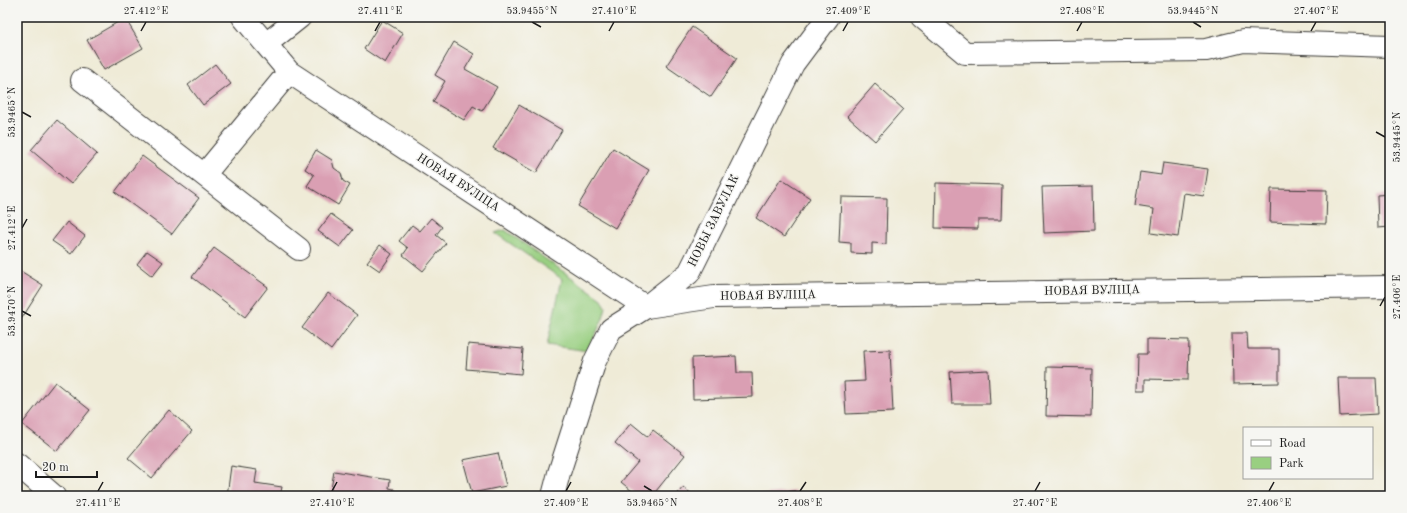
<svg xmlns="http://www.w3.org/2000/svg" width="1407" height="513" viewBox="0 0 1407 513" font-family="'Old Standard TT',serif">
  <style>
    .green { fill: #99cf81; stroke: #5a764e }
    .building { fill: #da9fb3 }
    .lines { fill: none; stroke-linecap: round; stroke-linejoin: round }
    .minor-casing { stroke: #3c3b38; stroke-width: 24 }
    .minor { stroke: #fff; stroke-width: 22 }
    .ticks { fill: none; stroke: #1c1c1c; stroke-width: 1.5 }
    .labels { text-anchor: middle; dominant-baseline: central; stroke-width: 3; stroke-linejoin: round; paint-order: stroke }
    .street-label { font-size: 12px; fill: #1c1c1c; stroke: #f6f6f2 }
    .neatline { fill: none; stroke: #1c1c1c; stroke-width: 1.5 }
    .ticks-label { font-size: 10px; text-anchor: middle; fill: #1c1c1c }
  </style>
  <rect width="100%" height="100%" fill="#f6f6f2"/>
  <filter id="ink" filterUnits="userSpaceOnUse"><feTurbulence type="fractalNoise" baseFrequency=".025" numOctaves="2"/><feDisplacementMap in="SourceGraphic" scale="8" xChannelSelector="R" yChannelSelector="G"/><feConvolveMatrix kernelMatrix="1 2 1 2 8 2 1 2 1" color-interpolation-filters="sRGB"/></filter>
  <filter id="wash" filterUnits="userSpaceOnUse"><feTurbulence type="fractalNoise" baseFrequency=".012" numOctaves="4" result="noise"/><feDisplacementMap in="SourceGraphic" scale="16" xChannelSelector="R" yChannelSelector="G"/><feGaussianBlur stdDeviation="0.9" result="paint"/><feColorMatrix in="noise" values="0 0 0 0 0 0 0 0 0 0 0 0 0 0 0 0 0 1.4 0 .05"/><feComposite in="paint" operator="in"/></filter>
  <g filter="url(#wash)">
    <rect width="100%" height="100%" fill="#efebd7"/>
    <!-- green -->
    <path class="green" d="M505 230 602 299 606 307 603 318 588 351 547 345 562 279 495 233Z"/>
    <g id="blocks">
      <!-- building -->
      <path class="building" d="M125 18 143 48 104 70 87 40Z
        M382 20 403 33 385 63 364 49Z
        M692 27 737 58 711 97 666 66Z
        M454 42 474 54 465 69 497 87 482 111 473 106 464 120 433 102 445 81 435 75Z
        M215 64 231 84 203 105 188 85Z
        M875 84 903 109 875 141 847 116Z
        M519 105 562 130 536 173 493 148Z
        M57 120 97 154 71 184 31 150Z
        M613 148 649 170 615 228 578 206Z
        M316 150 332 160 334 168 341 173 343 181 350 185 338 205 307 186 314 175 305 169Z
        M142 156 199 198 172 234 115 192Z
        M1163 163 1208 169 1204 196 1184 193 1178 237 1151 233 1154 209 1135 206 1140 172 1161 175Z
        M781 179 810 198 784 237 756 218Z
        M936 183 1002 185 1001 220H978V229L935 228Z
        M1093 186 1094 231 1044 233 1042 187Z
        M1271 189 1327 190 1326 224 1270 222Z
        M1390 194V227L1378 228 1377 195Z
        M841 197 887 198 886 244 872 243V254L851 253V243L839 242Z
        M331 214 353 230 340 247 318 231Z
        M431 218 442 227 436 235 446 243 423 271 403 255 408 248 399 241 412 225 420 231Z
        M67 222 85 236 71 254 52 241Z
        M380 245 392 254 380 271 367 262Z
        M214 248 268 287 245 317 192 277Z
        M147 251 163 262 152 276 137 264Z
        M19 270 43 285 22 318 17 315V273Z
        M328 293 357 315 331 350 302 328Z
        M1232 333H1247L1248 349H1279V383L1233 384Z
        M1147 339 1189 340 1188 380 1145 379V390H1137L1138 354H1147Z
        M468 344 523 349 521 374 466 369Z
        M890 350 893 412 846 414 844 382 865 381 863 351Z
        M736 356 737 373H752L753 397 693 399 692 358Z
        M1047 367 1092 368 1091 417 1046 416Z
        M988 370 990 404H952L950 372Z
        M1338 378H1376L1378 414 1340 416Z
        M55 382 90 410 57 451 22 424Z
        M169 410 192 431 152 478 128 458Z
        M631 423 648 437 653 430 685 455 652 496H638L621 482 638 462 615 443Z
        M498 453 506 486 472 493 463 460Z
        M231 466 257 470 255 483 282 487 280 496H227Z
        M334 471 390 480 389 488 394 489 393 496H330Z
        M683 487 694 496H676Z
        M795 491 796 496H758V495Z"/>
    </g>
  </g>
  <g filter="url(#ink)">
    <use href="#blocks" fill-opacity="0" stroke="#3c3b38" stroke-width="1"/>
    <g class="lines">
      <defs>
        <path id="minor" d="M243 17 289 72 646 307 714 297 1390 287
          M922 17 965 53 1206 50 1243 41 1390 46
          M266 44 300 17
          M82 80 299 249
          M204 175 289 72
          M17 464 54 496
          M553 496 559 473 595 361 611 329 646 307 689 273 793 64 828 17"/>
      </defs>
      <!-- minor casing -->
      <use href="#minor" class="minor-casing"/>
      <!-- minor -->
      <use href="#minor" class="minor"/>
    </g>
  </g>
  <!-- ticks -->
  <path class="ticks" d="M532 22 541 27M1193 22 1201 27M141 31 146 22M375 31 380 22M609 31 614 22M843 31 848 22M1077 31 1082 22M1311 31 1316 22M22 112 31 117M1376 132 1385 137M22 228 27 219M1380 306 1385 297M22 311 31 316M644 486 652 491M98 491 103 482M332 491 337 482M566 491 571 482M800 491 806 482M1035 491 1040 482M1269 491 1274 482"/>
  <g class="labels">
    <!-- street labels -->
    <g class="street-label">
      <text transform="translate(458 183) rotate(33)">НОВАЯ ВУЛІЦА</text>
      <text transform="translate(714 221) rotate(-64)">НОВЫ ЗАВУЛАК</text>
      <text transform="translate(1092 291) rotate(-1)">НОВАЯ ВУЛІЦА</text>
      <text transform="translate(768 296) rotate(-1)">НОВАЯ ВУЛІЦА</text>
    </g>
  </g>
  <!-- margin -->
  <rect width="1407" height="513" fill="none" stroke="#f6f6f2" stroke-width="44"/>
  <!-- legend -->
  <rect x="1243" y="427" width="130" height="52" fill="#f6f6f2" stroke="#9f9f9c"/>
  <rect x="1251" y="440" width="20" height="6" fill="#ffffff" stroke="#9f9f9c"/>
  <text x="1279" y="447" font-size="12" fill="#1c1c1c">Road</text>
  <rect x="1251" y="457" width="20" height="12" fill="#99cf81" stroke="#9f9f9c"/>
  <text x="1279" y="467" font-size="12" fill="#1c1c1c">Park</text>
  <!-- scale -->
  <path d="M36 471v6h61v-6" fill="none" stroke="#1c1c1c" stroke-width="2"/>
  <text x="42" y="471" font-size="12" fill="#1c1c1c" stroke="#f6f6f2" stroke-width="3" paint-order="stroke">20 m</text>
  <rect x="22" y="22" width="1363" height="469" class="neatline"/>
  <g class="ticks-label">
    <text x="146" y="14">27.412°E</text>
    <text x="380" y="14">27.411°E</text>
    <text x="532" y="14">53.9455°N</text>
    <text x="614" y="14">27.410°E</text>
    <text x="848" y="14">27.409°E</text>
    <text x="1082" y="14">27.408°E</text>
    <text x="1193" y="14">53.9445°N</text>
    <text x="1316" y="14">27.407°E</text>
    <text transform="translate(11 112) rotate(-90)" y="4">53.9465°N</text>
    <text transform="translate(1396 137) rotate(-90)" y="4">53.9445°N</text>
    <text transform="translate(11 228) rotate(-90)" y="4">27.412°E</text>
    <text transform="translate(1396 297) rotate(-90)" y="4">27.406°E</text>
    <text transform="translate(11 311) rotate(-90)" y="4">53.9470°N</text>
    <text x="98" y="506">27.411°E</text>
    <text x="332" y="506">27.410°E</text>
    <text x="566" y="506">27.409°E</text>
    <text x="652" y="506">53.9465°N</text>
    <text x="800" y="506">27.408°E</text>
    <text x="1035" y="506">27.407°E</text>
    <text x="1269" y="506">27.406°E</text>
  </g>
</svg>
